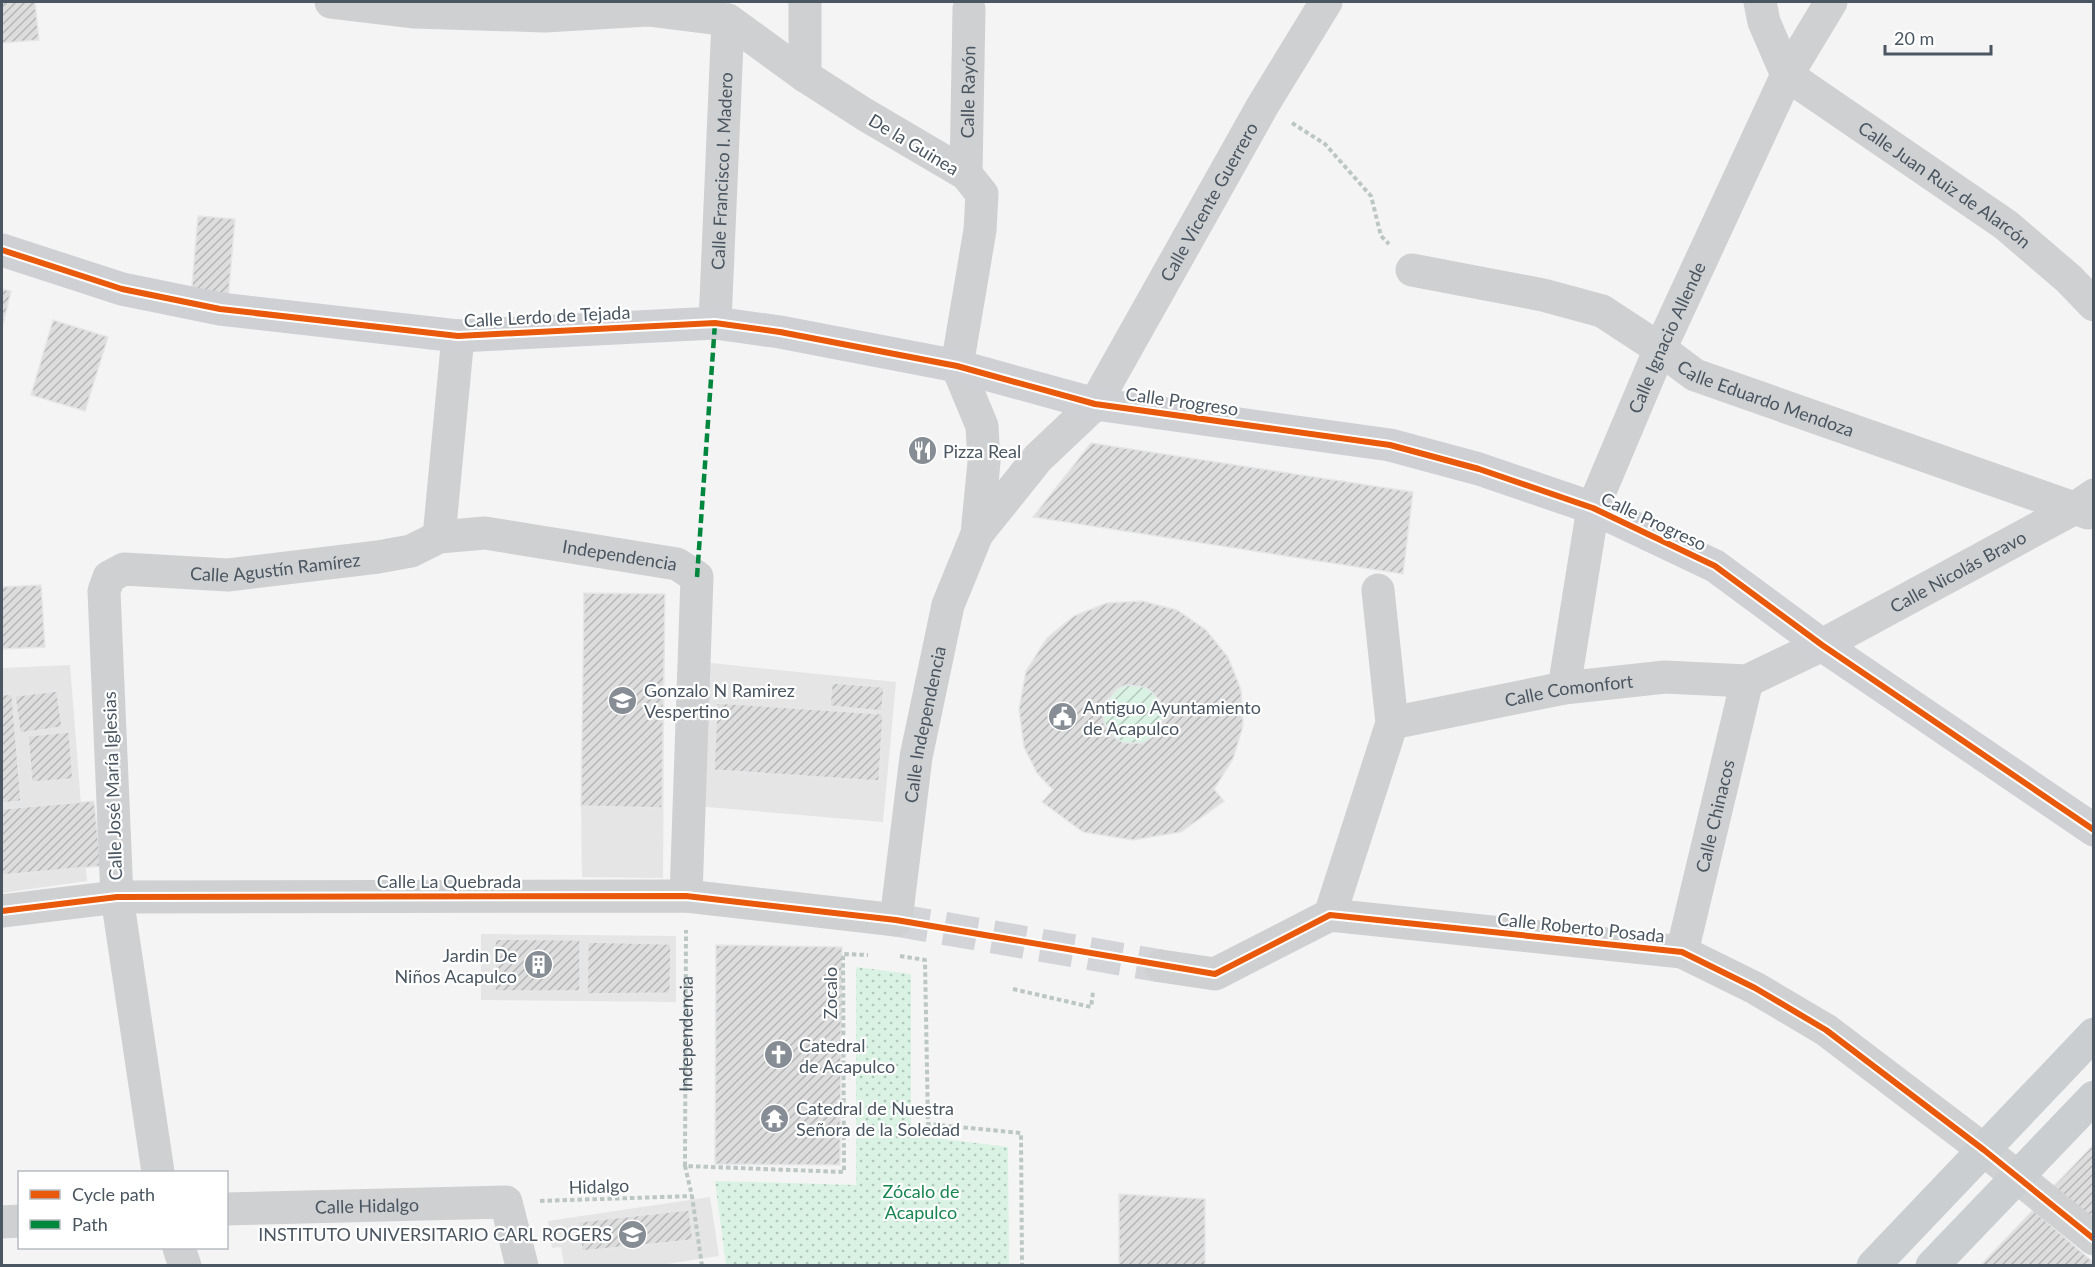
<svg xmlns="http://www.w3.org/2000/svg" width="2095" height="1267" viewBox="0 0 2095 1267" font-family="Lato,sans-serif">
  <style>
    .education { fill: #e6e5e6 }
    .grass { fill: url(#grass-dots) }
    .garden { fill: url(#garden-furrows) }
    .building { fill: url(#building-hatch); stroke: #e5e6e7; stroke-width: 1.5; fill-rule: evenodd }
    .lines { fill: none; stroke-linecap: round; stroke-linejoin: round }
    .street-tunnel { stroke: #d2d4d7; stroke-width: 33; stroke-dasharray: 33 16; stroke-linecap: butt }
    .path { stroke: #bcc7c4; stroke-width: 4; stroke-dasharray: 4.5 3; stroke-linecap: butt }
    .street { stroke: #ced0d2; stroke-width: 33 }
    .secondary { stroke: #ced0d4; stroke-width: 33 }
    .primary { stroke: #caced1; stroke-width: 33 }
    .quiet { stroke: #00873e; stroke-width: 4.5; stroke-dasharray: 9 4.5; stroke-linecap: butt }
    .cycleway-casing { stroke: #fff; stroke-width: 10 }
    .cycleway { stroke: #e8590c; stroke-width: 6 }
    .labels { text-anchor: middle; dominant-baseline: central; stroke-width: 4.5; stroke-linejoin: round; paint-order: stroke }
    .street-label { font-size: 18px; fill: #4a5661; stroke: #fff }
    .poi-label { font-size: 18px; fill: #4a5661; stroke: #fff; text-anchor: start }
    .park-label { font-size: 18px; fill: #17864f; stroke: #fff }
  </style>
  <defs>
    <pattern id="grass-dots" width="8" height="8" patternUnits="userSpaceOnUse" patternTransform="scale(1.5)"><rect width="8" height="8" fill="#d9f2e3"/><path d="M2 2h.1M6 6h.1" fill="none" stroke="#b2c7bb" stroke-width="1.8" stroke-linecap="round"/></pattern>
    <pattern id="garden-furrows" width="10" height="10" patternUnits="userSpaceOnUse" patternTransform="scale(1.5)"><rect width="10" height="10" fill="#d9f2e3"/><path d="M-1 1l2-2M0 10L10 0M9 11l2-2" fill="none" stroke="#b2c7bb"/></pattern>
    <pattern id="building-hatch" width="6" height="6" patternUnits="userSpaceOnUse" patternTransform="scale(1.5)"><rect width="6" height="6" fill="#ddddde"/><path d="M-1 1l2-2M0 6l6-6M5 7l2-2" fill="none" stroke="#b5b6b7"/></pattern>
  </defs>
  <rect width="100%" height="100%" fill="#f4f4f4"/>
  <!-- education -->
  <path class="education" d="M584 593 665 594 663 878 582 877 581 806Z
    M702 662 896 682 883 822 695 806Z
    M70 665 87 881 2 893V668Z
    M481 934 676 936V1002L481 1000Z
    M710 1197 719 1256 654 1266 564 1265 561 1247 552 1248 548 1221Z"/>
  <!-- grass -->
  <path class="grass" d="M856 967 911 974V1135L1008 1147 1009 1265H726L715 1181 856 1185Z"/>
  <!-- garden -->
  <path class="garden" d="M1103 714a30 30 0 1 1 60 0a30 30 0 1 1-60 0Z"/>
  <!-- building -->
  <path class="building" d="M2 2H35L39 40 2 43Z
    M198 216 235 219 228 300 191 297Z
    M2 289 11 291 2 329Z
    M53 320 108 337 85 411 31 395Z
    M1091 443 1413 492 1403 574 1033 517Z
    M41 585 45 647 2 649V587Z
    M584 593 665 594 662 808 581 806Z
    M1142 601 1177 610 1206 630 1228 657 1241 690 1243 726 1233 759 1214 789 1224 801 1181 832 1133 840 1083 832 1042 802 1053 790 1037 773 1024 747 1019 709 1026 671 1047 638 1074 616 1107 603ZM1126 685 1145 687 1153 693 1160 701 1163 710 1162 721 1158 730 1151 738 1143 743H1124L1115 738 1104 723 1103 713 1105 704 1117 689Z
    M832 683 884 687 882 711 830 706Z
    M57 691 62 727 20 733 15 696Z
    M12 694 21 801 2 803V695Z
    M717 703 883 714 879 781 714 770Z
    M69 732 73 779 32 782 28 736Z
    M94 801 101 866 2 875V809Z
    M495 939 580 940V991H495Z
    M588 942 671 944 670 993 587 994Z
    M716 945 842 947 840 1165 715 1164Z
    M2094 1144V1220L2054 1186Z
    M1119 1194 1205 1199V1266H1119Z
    M689 1210 693 1240 582 1251 578 1222Z
    M2033 1210 2094 1263V1266H1980Z"/>
  <g class="lines">
    <!-- street-tunnel -->
    <path class="street-tunnel" d="M896 920 1161 966"/>
    <!-- path -->
    <g class="path">
      <path d="M1292 123 1325 144 1371 196 1381 236 1389 244"/>
      <path d="M900 956 925 960 928 1124 1021 1133 1022 1266"/>
      <path d="M1013 989 1091 1007 1093 992"/>
      <path id="s1" d="M685 1166 686 930"/>
      <path d="M540 1201 692 1196"/>
      <path d="M702 1266 692 1196 685 1166 844 1172 843 954 868 955"/>
    </g>
    <!-- street -->
    <g class="street">
      <path d="M805 2V76"/>
      <path d="M1760 2 1764 22 1787 75"/>
      <path id="s2" d="M1787 75 2006 225 2069 279 2094 305"/>
      <path id="s3" d="M966 174 969 9"/>
      <path id="s4" d="M1412 270 1543 295 1602 311 1660 349 1695 375 2088 513"/>
      <path id="s5" d="M715 323 728 20"/>
      <path id="s6" d="M977 534 1038 458 1095 404 1263 105 1326 2"/>
      <path d="M439 537 458 336"/>
      <path id="s7" d="M1564 688 1593 508 1660 349 1787 75 1831 2"/>
      <path id="s8" d="M1392 723 1564 688 1665 677 1747 681 1822 645 2075 508 2094 495"/>
      <path id="s9" d="M2 911 117 897 686 896 896 920 916 757 948 605 977 534 984 462 982 426 957 366 980 230 982 194 966 174 864 114 805 76 728 20 648 10 545 16 415 12 331 2"/>
      <path d="M1330 915 1392 723 1378 590"/>
      <path id="s10" d="M1682 952 1747 681"/>
      <path d="M1161 966 1215 974 1330 915 1682 952 1755 988 1826 1030 1984 1150 2094 1239"/>
      <path id="s11" d="M158 1172 117 897 104 591 109 577 124 569 228 575 378 557 411 551 439 537 485 533 677 564 697 577 686 896"/>
      <path id="s12" d="M226 1209 506 1202 522 1266"/>
      <path d="M2 1222 20 1221"/>
      <path d="M179 1248 185 1266"/>
    </g>
    <!-- secondary -->
    <path class="secondary" d="M2 250 122 289 220 309 458 336 715 323 780 332 957 366 1095 404 1390 445 1479 469 1593 508 1715 566 1822 645 2094 830"/>
    <!-- primary -->
    <path class="primary" d="M1873 1266 2094 1034
      M1932 1266 2094 1097"/>
    <!-- quiet -->
    <path class="quiet" d="M697 577 715 323"/>
    <defs>
      <path id="cycleway" d="M2 250 122 289 220 309 458 336 715 323 780 332 957 366 1095 404 1390 445 1479 469 1593 508 1715 566 1822 645 2094 830
        M2 911 117 897 686 896 896 920 1215 974 1330 915 1682 952 1755 988 1826 1030 1984 1150 2094 1239"/>
    </defs>
    <!-- cycleway casing -->
    <use href="#cycleway" class="cycleway-casing"/>
    <!-- cycleway -->
    <use href="#cycleway" class="cycleway"/>
  </g>
  <!-- icons -->
  <defs>
    <symbol id="restaurant-disc" viewBox="-11 -11 22 22"><circle r="9.5" fill="#868d94" stroke="#fff"/><path d="M-5-6h1v4h1v-4h1v4h1v-4h1v5L-1.5 .5V6h-2V.5L-5-1ZM5-6V6H3V1.5H1.5Q1.5-4 5-6Z" fill="#fff"/></symbol>
    <symbol id="school-disc" viewBox="-11 -11 22 22"><circle r="9.5" fill="#868d94" stroke="#fff"/><path d="M0-5L7-2L0 1L-7-2ZM-4 1L0 2.5L4 1V4Q0 6-4 4Z" fill="#fff"/></symbol>
    <symbol id="civic-disc" viewBox="-11 -11 22 22"><circle r="9.5" fill="#868d94" stroke="#fff"/><path d="M-.6-6.5H3V-4.5H.6V-3L4-1V1h2V6H-6V1h2V-1L-.6-3ZM-1.2 2.5V6h2.4V2.5Z" fill="#fff"/></symbol>
    <symbol id="building-disc" viewBox="-11 -11 22 22"><circle r="9.5" fill="#868d94" stroke="#fff"/><path d="M-4-6H4V6H1V3H-1V6H-4ZM-2.5-4.3h1.7v1.8h-1.7ZM.8-4.3h1.7v1.8H.8ZM-2.5-1h1.7V.8h-1.7ZM.8-1h1.7V.8H.8Z" fill="#fff"/></symbol>
    <symbol id="church-disc" viewBox="-11 -11 22 22"><circle r="9.5" fill="#868d94" stroke="#fff"/><path d="M-1.2-6h2.4v3.5h3.3v2.4h-3.3V6h-2.4V-.1h-3.3v-2.4h3.3Z" fill="#fff"/></symbol>
    <symbol id="temple-disc" viewBox="-11 -11 22 22"><circle r="9.5" fill="#868d94" stroke="#fff"/><path d="M0-6L5-2H3V0L6.5 2.5H4V6H1.5V3h-3V6H-4V2.5H-6.5L-3 0V-2H-5Z" fill="#fff"/></symbol>
  </defs>
  <g fill-rule="evenodd">
    <use href="#restaurant-disc" x="906" y="434" width="33" height="33"/>
    <use href="#school-disc" x="606" y="684" width="33" height="33"/>
    <use href="#civic-disc" x="1046" y="700" width="33" height="33"/>
    <use href="#building-disc" x="522" y="948" width="33" height="33"/>
    <use href="#church-disc" x="762" y="1038" width="33" height="33"/>
    <use href="#temple-disc" x="758" y="1102" width="33" height="33"/>
    <use href="#school-disc" x="616" y="1218" width="33" height="33"/>
  </g>
  <g class="labels">
    <!-- street labels -->
    <g class="street-label">
      <text stroke="none"><textPath href="#s3" startOffset="82">Calle Rayón</textPath></text>
      <text transform="translate(914 144) rotate(31)">De la Guinea</text>
      <text stroke="none"><textPath href="#s5" startOffset="152">Calle Francisco I. Madero</textPath></text>
      <text stroke="none"><textPath href="#s2" startOffset="192">Calle Juan Ruiz de Alarcón</textPath></text>
      <text stroke="none"><textPath href="#s6" startOffset="408">Calle Vicente Guerrero</textPath></text>
      <text transform="translate(547 316) rotate(-3)">Calle Lerdo de Tejada</text>
      <text stroke="none"><textPath href="#s7" startOffset="368">Calle Ignacio Allende</textPath></text>
      <text stroke="none"><textPath href="#s4" startOffset="382">Calle Eduardo Mendoza</textPath></text>
      <text transform="translate(1182 401) rotate(8)">Calle Progreso</text>
      <text transform="translate(1654 521) rotate(25)">Calle Progreso</text>
      <text stroke="none"><textPath href="#s11" startOffset="1119">Independencia</textPath></text>
      <text stroke="none"><textPath href="#s11" startOffset="768">Calle Agustín Ramírez</textPath></text>
      <text stroke="none"><textPath href="#s8" startOffset="597">Calle Nicolás Bravo</textPath></text>
      <text stroke="none"><textPath href="#s8" startOffset="180">Calle Comonfort</textPath></text>
      <text stroke="none"><textPath href="#s9" startOffset="1094">Calle Independencia</textPath></text>
      <text transform="translate(112 786) rotate(-92)">Calle José María Iglesias</text>
      <text stroke="none"><textPath href="#s10" startOffset="140">Calle Chinacos</textPath></text>
      <text x="449" y="881">Calle La Quebrada</text>
      <text transform="translate(1581 927) rotate(6)">Calle Roberto Posada</text>
      <text transform="translate(830 993) rotate(-90)">Zocalo</text>
      <text stroke="none"><textPath href="#s1" startOffset="132">Independencia</textPath></text>
      <text transform="translate(599 1186) rotate(-2)">Hidalgo</text>
      <text stroke="none"><textPath href="#s12" startOffset="141">Calle Hidalgo</textPath></text>
    </g>
    <!-- poi labels -->
    <g class="poi-label">
      <text x="943" y="451">Pizza Real</text>
      <text x="644" y="690">Gonzalo N Ramirez<tspan x="644" dy="21">Vespertino</tspan></text>
      <text x="1083" y="707">Antiguo Ayuntamiento<tspan x="1083" dy="21">de Acapulco</tspan></text>
      <text x="517" y="955" text-anchor="end">Jardin De<tspan x="517" dy="21">Niños Acapulco</tspan></text>
      <text x="799" y="1045">Catedral<tspan x="799" dy="21">de Acapulco</tspan></text>
      <text x="796" y="1108">Catedral de Nuestra<tspan x="796" dy="21">Señora de la Soledad</tspan></text>
      <text x="612" y="1234" text-anchor="end">INSTITUTO UNIVERSITARIO CARL ROGERS</text>
    </g>
    <!-- park labels -->
    <g class="park-label">
      <text x="921" y="1191">Zócalo de<tspan x="921" dy="21">Acapulco</tspan></text>
    </g>
  </g>
  <!-- border -->
  <rect width="2095" height="1267" fill="none" stroke="#4a5661" stroke-width="6"/>
  <!-- legend -->
  <rect x="18" y="1171" width="210" height="78" fill="#ffffff" stroke="#b7bbc0" stroke-width="1.5"/>
  <rect x="30" y="1190" width="30" height="9" fill="#e8590c" stroke="#b7bbc0" stroke-width="1.5"/>
  <text x="72" y="1201" font-size="18" fill="#4a5661">Cycle path</text>
  <rect x="30" y="1220" width="30" height="9" fill="#00873e" stroke="#b7bbc0" stroke-width="1.5"/>
  <text x="72" y="1231" font-size="18" fill="#4a5661">Path</text>
  <!-- scale -->
  <path d="M1885 45v9h106v-9" fill="none" stroke="#4a5661" stroke-width="3"/>
  <text x="1894" y="45" font-size="18" fill="#4a5661" stroke="#ffffff" stroke-width="4.5" paint-order="stroke">20 m</text>
</svg>
